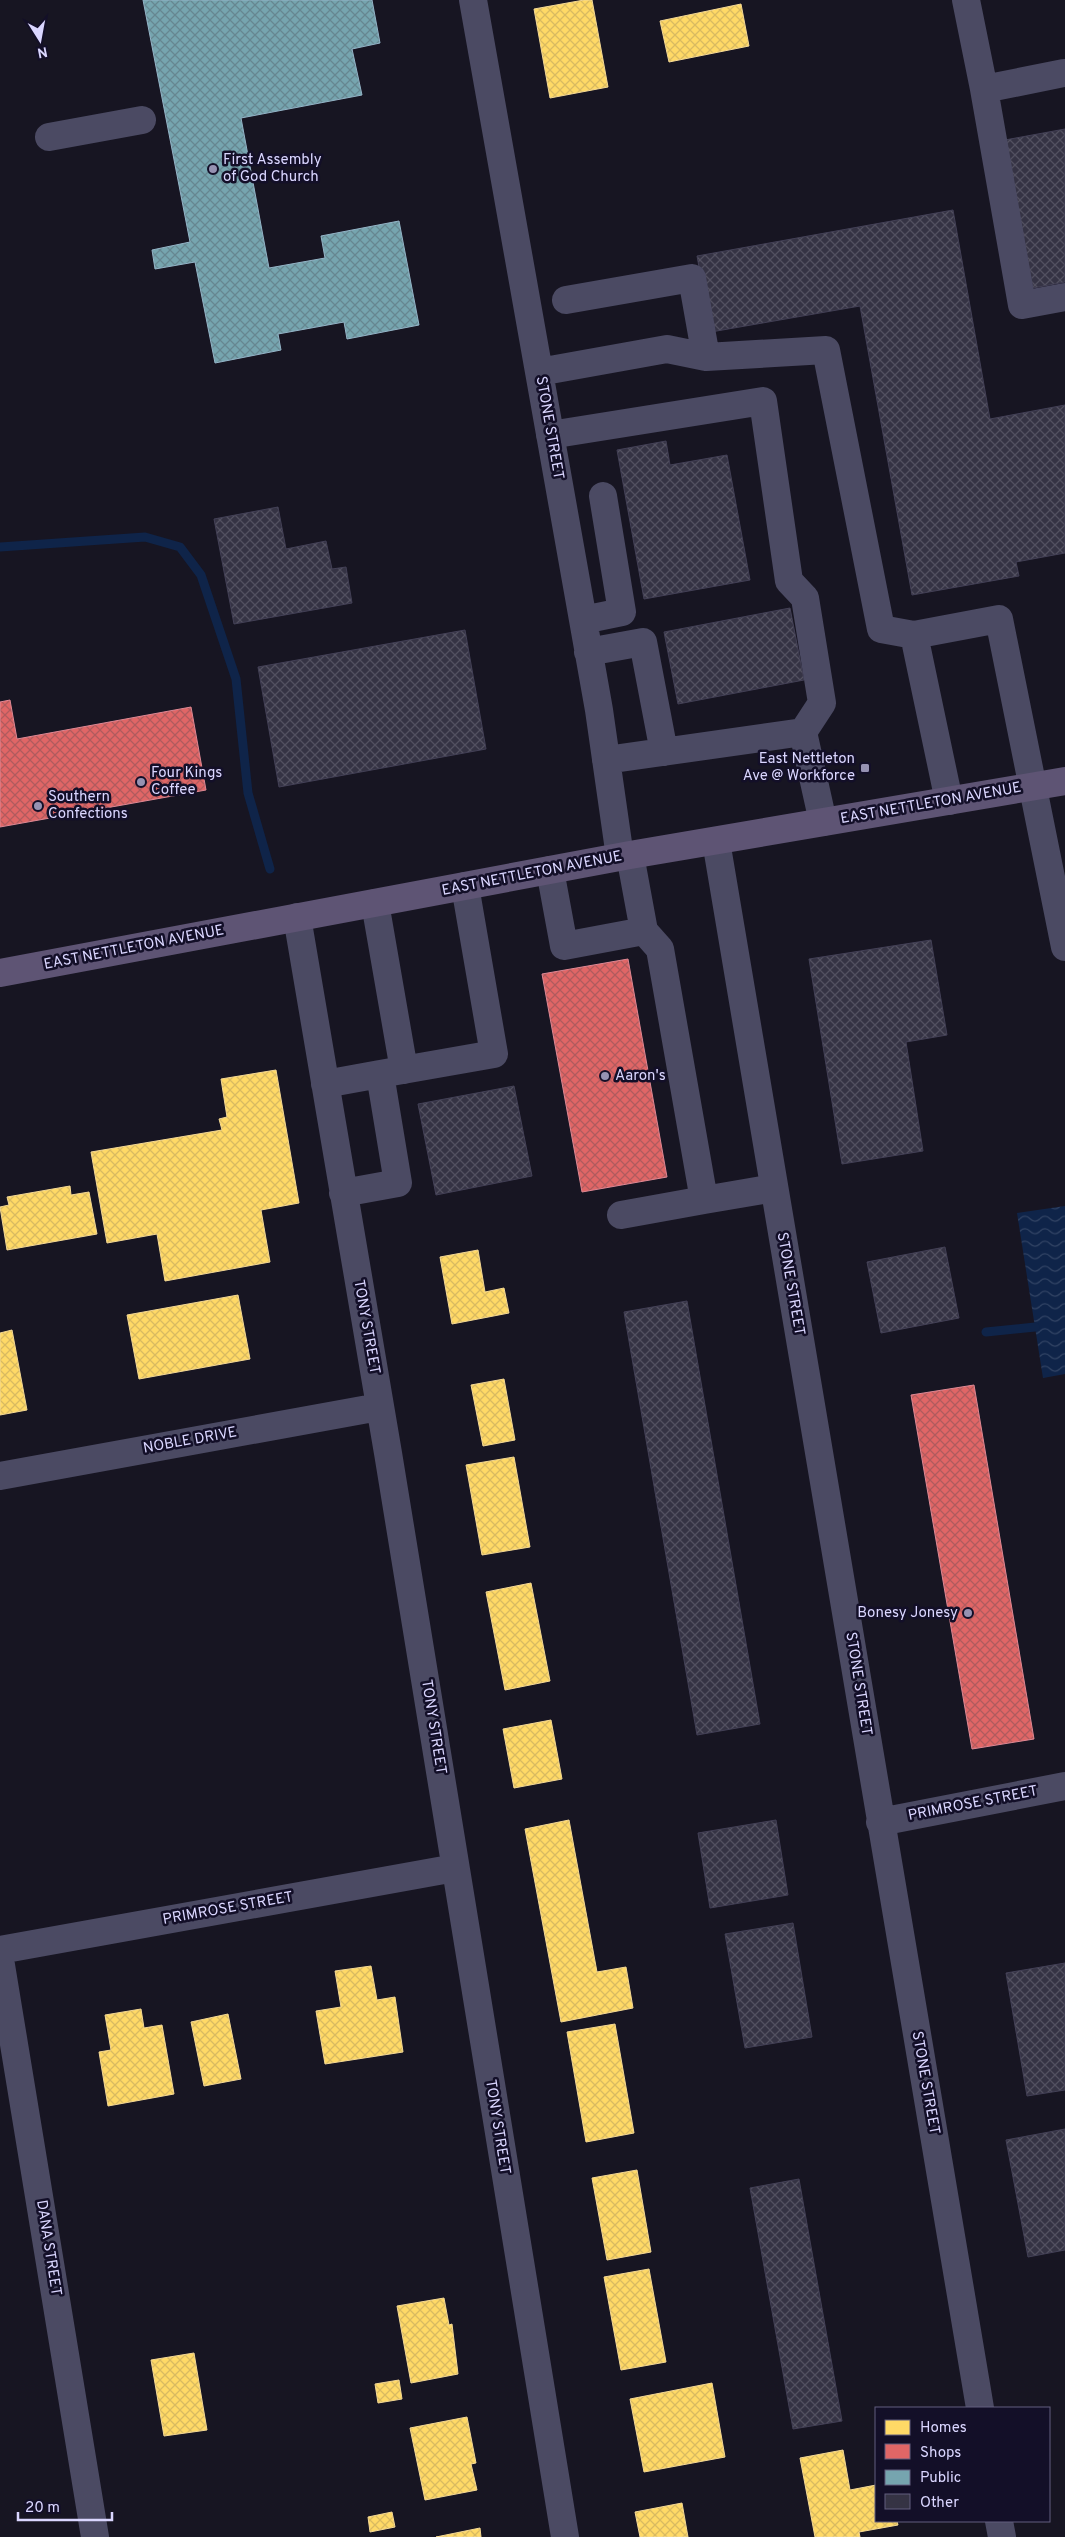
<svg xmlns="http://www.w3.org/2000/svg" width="1065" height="2537" viewBox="0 0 1065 2537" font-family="Overpass,sans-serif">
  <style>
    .water { fill: url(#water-waves) }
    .homes { fill: url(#homes-cross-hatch); stroke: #f4d894 }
    .shops { fill: url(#shops-cross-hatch); stroke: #de8894 }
    .public { fill: url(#public-cross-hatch); stroke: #94b4c7 }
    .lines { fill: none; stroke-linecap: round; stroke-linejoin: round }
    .stream { stroke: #0f2449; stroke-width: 9 }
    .building { fill: url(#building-cross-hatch); stroke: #434056 }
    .minor { stroke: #4b4a63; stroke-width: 28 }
    .major { stroke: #5e5474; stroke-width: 28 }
    .poi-dot { fill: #9692b2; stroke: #130f28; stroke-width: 2 }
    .labels { text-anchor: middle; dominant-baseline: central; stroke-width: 5; stroke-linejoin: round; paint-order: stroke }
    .poi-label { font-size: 15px; fill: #dad6ff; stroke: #130f28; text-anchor: start }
    .street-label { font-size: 15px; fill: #dad6ff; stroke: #130f28 }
  </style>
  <defs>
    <pattern id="water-waves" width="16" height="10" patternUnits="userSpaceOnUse" patternTransform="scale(1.25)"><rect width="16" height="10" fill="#0f2449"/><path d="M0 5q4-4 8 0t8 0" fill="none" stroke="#314364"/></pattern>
    <pattern id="homes-cross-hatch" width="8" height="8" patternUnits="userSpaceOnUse" patternTransform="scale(1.25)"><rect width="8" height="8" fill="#ffd966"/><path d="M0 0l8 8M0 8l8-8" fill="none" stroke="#d9ba61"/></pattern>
    <pattern id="shops-cross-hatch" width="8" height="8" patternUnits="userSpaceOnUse" patternTransform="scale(1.25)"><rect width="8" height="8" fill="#e06666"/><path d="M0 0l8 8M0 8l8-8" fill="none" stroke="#b05b5e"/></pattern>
    <pattern id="public-cross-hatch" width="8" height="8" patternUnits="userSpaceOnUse" patternTransform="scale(1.25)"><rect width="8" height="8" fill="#76a5af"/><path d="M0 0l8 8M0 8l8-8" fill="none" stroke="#668791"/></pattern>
    <pattern id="building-cross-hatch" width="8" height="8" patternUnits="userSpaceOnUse" patternTransform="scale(1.25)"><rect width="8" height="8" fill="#353344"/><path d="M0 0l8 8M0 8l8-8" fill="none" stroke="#525060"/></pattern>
  </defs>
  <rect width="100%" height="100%" fill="#171522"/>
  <!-- water -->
  <path class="water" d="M1065 1206V1374L1043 1378 1017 1213Z"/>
  <!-- homes -->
  <path class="homes" d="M584 0H592L608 87 550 98 534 9Z
    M741 4 749 46 669 62 660 21Z
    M276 1070 299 1203 261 1210 270 1262 165 1281 157 1234 107 1243 91 1152 222 1130 219 1119 227 1117 221 1079Z
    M70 1186 71 1195 89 1192 97 1234 7 1250 0 1207 9 1205 7 1197Z
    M478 1250 485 1292 504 1288 509 1313 452 1324 440 1257Z
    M238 1295 250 1359 139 1379 127 1315Z
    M12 1330 27 1410 0 1415V1333Z
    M504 1379 515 1440 483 1446 471 1385Z
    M514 1457 530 1547 482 1555 466 1465Z
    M531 1583 550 1681 505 1690 486 1592Z
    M551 1720 562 1779 514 1788 503 1729Z
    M569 1820 597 1972 626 1967 633 2008 561 2022 525 1829Z
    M371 1966 377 2000 395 1997 403 2052 325 2064 316 2011 341 2007 335 1971Z
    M141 2009 144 2028 162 2025 174 2094 108 2106 99 2052 111 2050 105 2015Z
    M228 2014 241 2079 204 2086 191 2022Z
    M615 2024 634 2133 586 2142 567 2032Z
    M637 2170 651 2252 607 2260 592 2178Z
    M649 2269 666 2362 621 2370 604 2277Z
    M444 2298 449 2325 452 2324 458 2374 411 2383 397 2306Z
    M194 2353 207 2430 164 2436 151 2360Z
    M399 2380 402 2399 378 2403 375 2384Z
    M712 2383 725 2457 644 2472 630 2399Z
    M467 2417 476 2463 471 2464 477 2490 425 2500 410 2428Z
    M843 2450 850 2490 876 2485V2521H897L898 2525 859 2532 860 2537H815L800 2458Z
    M682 2503 688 2537H640L635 2512Z
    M392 2512 395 2527 370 2532 368 2517Z
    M480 2528 481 2537H436Z"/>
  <!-- shops -->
  <path class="shops" d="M10 700 17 739 191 707 206 790 0 827V702Z
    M628 959 667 1177 582 1192 542 974Z
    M974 1385 1034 1739 972 1749 911 1395Z"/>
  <!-- public -->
  <path class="public" d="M143 0H372L380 43 352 49 362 95 241 118 269 268 325 258 321 236 399 221 419 325 347 339 344 322 278 334 281 350 215 363 195 262 155 269 152 250 190 242Z"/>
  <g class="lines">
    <!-- stream -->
    <path class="stream" d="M0 547 145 537 180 547 201 575 236 679 248 793 270 869
      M986 1332 1035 1327"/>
  </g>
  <!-- building -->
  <path class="building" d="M1065 129V282L1033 288 1005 140Z
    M953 210 990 419 1065 405V553L1016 562 1019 576 912 595 860 306 711 332 697 256Z
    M666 441 670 465 727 455 750 580 644 599 617 450Z
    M278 507 286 549 326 541 332 569 346 567 352 603 234 624 214 519Z
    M790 608 804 680 678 704 664 632Z
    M465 630 486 749 279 787 258 667Z
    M931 940 947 1035 906 1042 923 1151 842 1164 809 959Z
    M514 1086 532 1176 436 1195 418 1104Z
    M945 1247 959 1318 881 1333 867 1262Z
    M687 1301 760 1724 697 1735 624 1312Z
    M776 1820 788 1895 710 1908 698 1833Z
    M793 1923 812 2037 745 2048 725 1934Z
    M1065 1963V2090L1027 2096 1006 1973Z
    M1065 2129V2250L1028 2257 1006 2140Z
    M799 2179 842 2421 793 2429 750 2188Z"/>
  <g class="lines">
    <!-- minor -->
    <path class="minor" d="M473 0 599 710 620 857
      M966 0 984 89
      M1064 73 984 89 1022 305 1065 297
      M49 137 142 120
      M566 300 692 278 706 357
      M539 372 667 349 706 357 826 350 881 629 914 635 949 801
      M550 435 763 401 789 581 805 598 822 703 803 732 823 822
      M583 620 622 612 603 496
      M914 635 999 619 1065 947
      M588 652 643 642 664 752
      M606 760 803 732
      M716 841 980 2408
      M550 870 564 946 644 931 630 855
      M375 903 404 1070
      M297 917 388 1453 565 2537
      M380 1074 494 1054 465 886
      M325 1084 380 1074 398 1183 343 1193
      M704 1200 774 1188
      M621 1215 704 1200 660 949 644 931
      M0 1476 379 1407
      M880 1822 1065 1786
      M0 1950 455 1868
      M0 1959 95 2537
      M999 2521 1002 2537"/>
    <!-- major -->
    <path class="major" d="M0 973 630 855 1065 781"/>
  </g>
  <!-- markers -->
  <g class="poi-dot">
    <circle cx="213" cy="169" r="5"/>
    <rect x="860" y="763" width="10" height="10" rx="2.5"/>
    <circle cx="141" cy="782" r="5"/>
    <circle cx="38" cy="806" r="5"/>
    <circle cx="605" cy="1076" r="5"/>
    <circle cx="968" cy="1613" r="5"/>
  </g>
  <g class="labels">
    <!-- poi labels -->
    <g class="poi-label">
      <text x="223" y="160">First Assembly<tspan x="223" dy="17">of God Church</tspan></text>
      <text x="855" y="759" text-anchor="end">East Nettleton<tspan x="855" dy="17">Ave @ Workforce</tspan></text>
      <text x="151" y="773">Four Kings<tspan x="151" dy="17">Coffee</tspan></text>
      <text x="48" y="797">Southern<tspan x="48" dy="17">Confections</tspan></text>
      <text x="615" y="1076">Aaron's</text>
      <text x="958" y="1613" text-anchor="end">Bonesy Jonesy</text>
    </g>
    <!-- street labels -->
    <g class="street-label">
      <text transform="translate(549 428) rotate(80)">STONE STREET</text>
      <text transform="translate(931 804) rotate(-10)">EAST NETTLETON AVENUE</text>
      <text transform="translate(532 874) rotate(-11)">EAST NETTLETON AVENUE</text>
      <text transform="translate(134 948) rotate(-11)">EAST NETTLETON AVENUE</text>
      <text transform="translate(790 1284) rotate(80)">STONE STREET</text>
      <text transform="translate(366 1327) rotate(80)">TONY STREET</text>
      <text transform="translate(190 1441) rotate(-10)">NOBLE DRIVE</text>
      <text transform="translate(858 1684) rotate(81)">STONE STREET</text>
      <text transform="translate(433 1727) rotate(81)">TONY STREET</text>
      <text transform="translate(973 1804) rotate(-11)">PRIMROSE STREET</text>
      <text transform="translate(228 1909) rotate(-10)">PRIMROSE STREET</text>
      <text transform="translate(925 2083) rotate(80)">STONE STREET</text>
      <text transform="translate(497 2127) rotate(81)">TONY STREET</text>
      <text transform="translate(48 2248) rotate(81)">DANA STREET</text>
    </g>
  </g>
  <!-- legend -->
  <rect x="875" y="2407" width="175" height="115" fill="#130f28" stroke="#635f7e"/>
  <rect x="885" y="2420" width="25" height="15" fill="#ffd966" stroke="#635f7e"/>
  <text x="920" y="2432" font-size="15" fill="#dad6ff">Homes</text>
  <rect x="885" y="2444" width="25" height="15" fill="#e06666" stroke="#635f7e"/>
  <text x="920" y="2457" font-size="15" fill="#dad6ff">Shops</text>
  <rect x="885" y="2470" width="25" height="15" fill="#76a5af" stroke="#635f7e"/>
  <text x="920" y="2482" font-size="15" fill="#dad6ff">Public</text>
  <rect x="885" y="2494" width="25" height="15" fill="#353344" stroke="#635f7e"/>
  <text x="920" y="2507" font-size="15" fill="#dad6ff">Other</text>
  <!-- north arrow -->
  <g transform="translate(40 40) rotate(169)" stroke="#130f28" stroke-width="4" paint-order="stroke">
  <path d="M0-4L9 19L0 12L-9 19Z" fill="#dad6ff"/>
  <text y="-8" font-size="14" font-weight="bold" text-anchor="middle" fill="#dad6ff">N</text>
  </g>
  <!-- scale -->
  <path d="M18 2512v8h94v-8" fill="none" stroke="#dad6ff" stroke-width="2.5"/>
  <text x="25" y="2512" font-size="15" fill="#dad6ff" stroke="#130f28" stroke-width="4" paint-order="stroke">20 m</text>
</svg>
